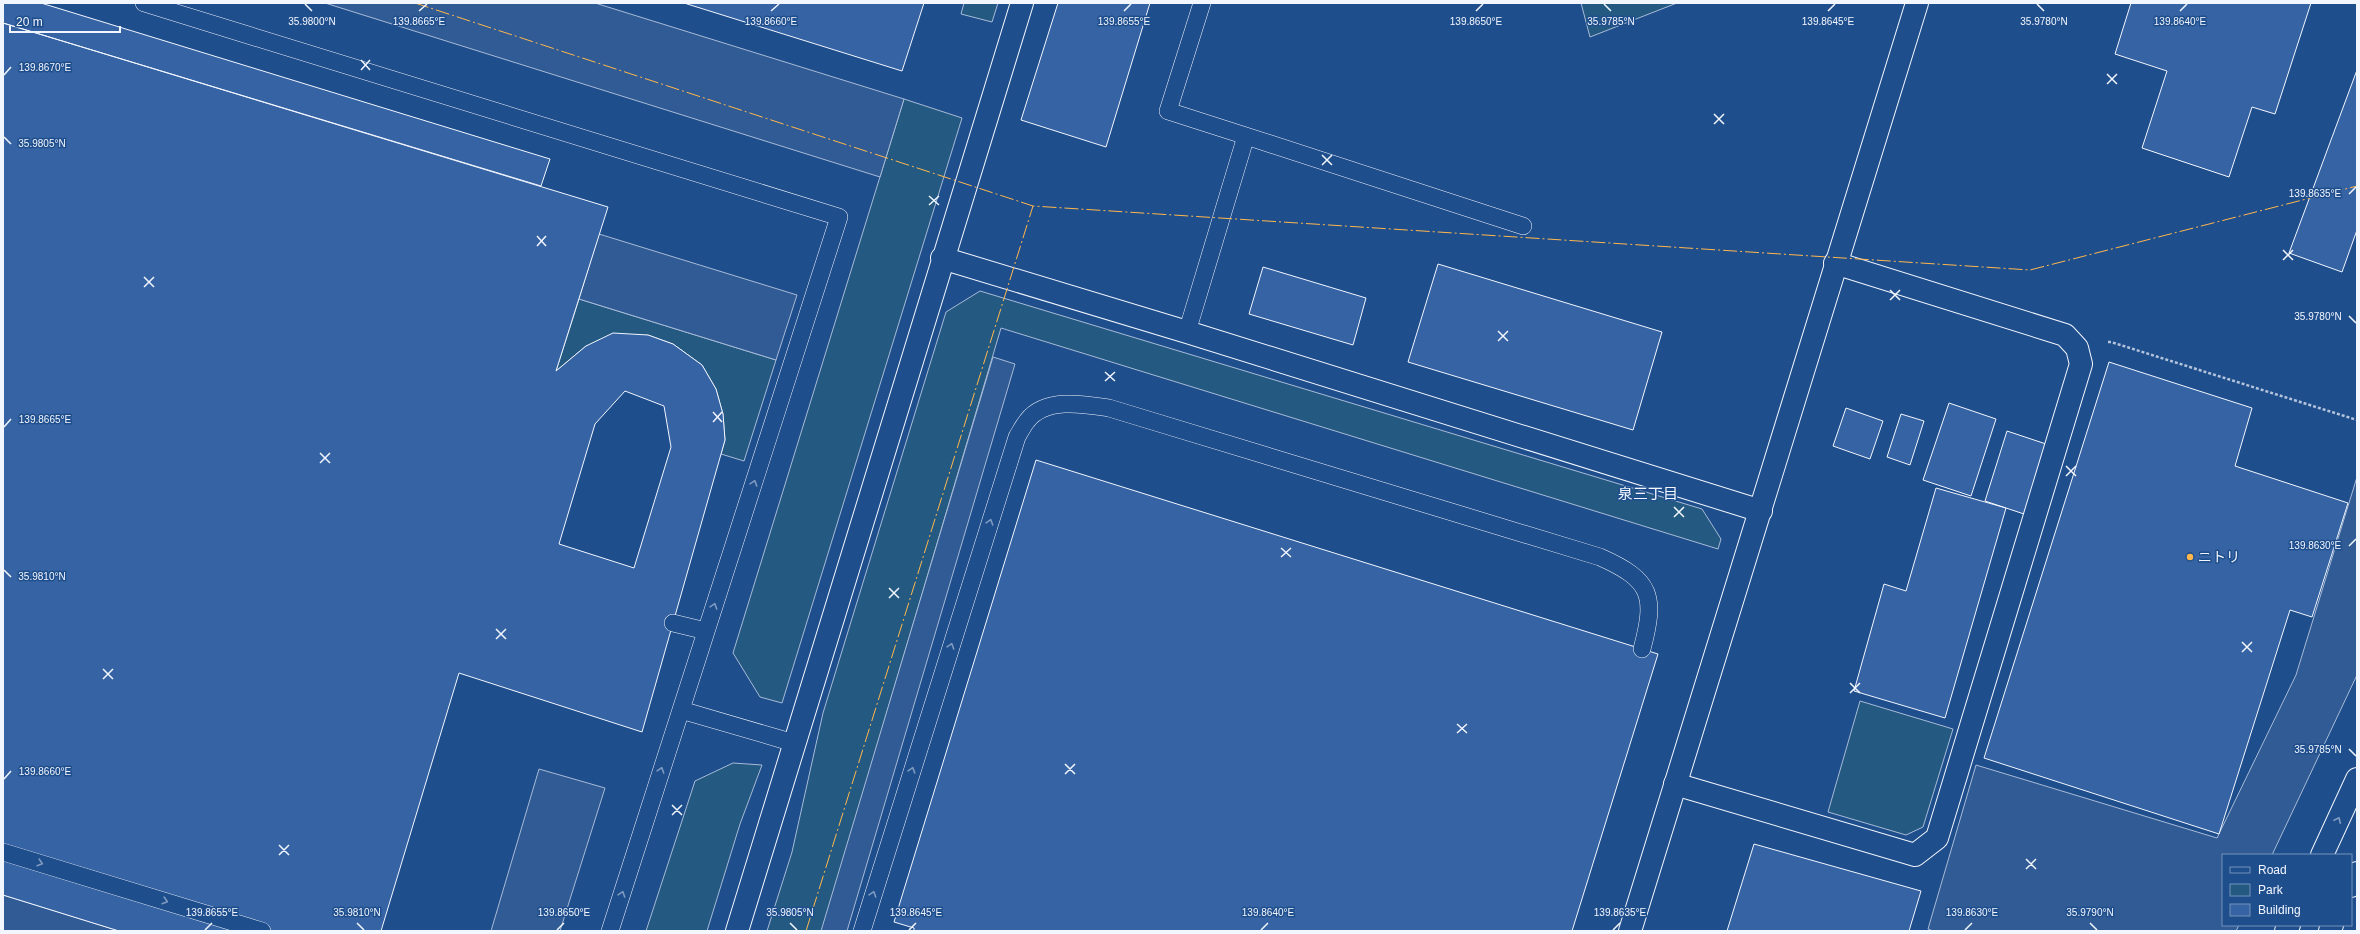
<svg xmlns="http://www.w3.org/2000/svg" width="2360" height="934" viewBox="0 0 2360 934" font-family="Arial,'Noto Sans JP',sans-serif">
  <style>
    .green { fill: #245a82; stroke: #a8bbd7 }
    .parking { fill: #305b95; stroke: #a8bbd7 }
    .building { fill: #3563a3; stroke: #f2f6ff; fill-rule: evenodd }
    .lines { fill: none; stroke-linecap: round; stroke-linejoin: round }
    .lane-casing { stroke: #f2f6ff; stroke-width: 18 }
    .street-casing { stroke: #f2f6ff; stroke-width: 24 }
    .secondary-casing { stroke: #f2f6ff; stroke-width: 24 }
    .highway-casing { stroke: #f2f6ff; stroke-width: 24 }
    .path { stroke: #b3c4dc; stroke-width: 2.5; stroke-dasharray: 3 2; stroke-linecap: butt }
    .lane { stroke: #1f4e8c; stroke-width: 17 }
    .street { stroke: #1f4e8c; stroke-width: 22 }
    .secondary { stroke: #1f4e8c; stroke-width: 22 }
    .highway { stroke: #1f4e8c; stroke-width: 22 }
    .power { stroke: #ffb74d; stroke-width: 1; stroke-dasharray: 14 3 2 3; stroke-linecap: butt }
    .oneway { stroke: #7e9ac0 }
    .ticks { fill: none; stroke: #f2f6ff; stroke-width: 1.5 }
    .poi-dot { fill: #ffb74d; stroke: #1f4e8c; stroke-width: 1.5 }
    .labels { text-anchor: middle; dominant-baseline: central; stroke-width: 3; stroke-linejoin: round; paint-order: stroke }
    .poi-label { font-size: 14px; fill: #f2f6ff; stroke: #1f4e8c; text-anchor: start }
    .neighbourhood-label { font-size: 15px; fill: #f2f6ff; stroke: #1f4e8c }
    .ticks-label { font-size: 10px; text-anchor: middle; fill: #f2f6ff; stroke: #1f4e8c; stroke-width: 3; stroke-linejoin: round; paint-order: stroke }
  </style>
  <rect width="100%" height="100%" fill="#1f4e8c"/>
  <!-- green -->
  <path class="green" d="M964 3H998L992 22 961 14Z
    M1581 3H1677L1590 37Z
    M904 99 962 118 782 703 760 697 733 653Z
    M980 291 1702 509 1721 539 1718 549 1001 328 822 931H767L792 852 823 713 946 312Z
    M579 299 776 360 744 461 721 454 725 440 723 414 716 389 702 365 673 344 648 335 586 346 556 371Z
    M1860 701 1953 729 1923 827 1906 835 1828 812Z
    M733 763 762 765 740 824 707 931H646L695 781Z"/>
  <!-- parking -->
  <path class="parking" d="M325 3H595L904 99 880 177Z
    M599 234 797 295 776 360 579 299Z
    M993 357 1015 364 847 931H821Z
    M2357 477V675L2272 855H2223V925H2239L2236 931H1933L1928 929 1976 765 2217 838 2296 675Z
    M539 769 605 788 560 931H491Z
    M3 895 119 931H3Z"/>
  <!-- building -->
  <path class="building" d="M3 3H41L550 159 541 186 3 23Z
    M684 3H924L902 71Z
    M1058 3H1150L1106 147 1021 120Z
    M2131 3H2311L2275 114 2252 107 2229 177 2142 148 2167 71 2115 54Z
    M3 23 608 207 556 371 586 346 613 333 648 335 673 344 702 365 716 389 723 414 725 440 642 732 459 673 381 931H119L3 895ZM625 391 664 406 671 447 634 568 559 544 595 424Z
    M2357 70V230L2342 272 2289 253Z
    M1438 264 1662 332 1633 430 1408 362Z
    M1263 267 1366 298 1353 345 1249 314Z
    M2109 362 2252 408 2235 466 2348 503 2312 617 2290 610 2219 834 1984 758Z
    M1949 403 1996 419 1971 496 1923 480Z
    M1846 408 1883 421 1870 459 1833 446Z
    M1901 414 1924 421 1910 465 1887 457Z
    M2007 431 2046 444 2024 514 1985 501Z
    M1036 460 1658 654 1572 931H914V928L894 922Z
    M1936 488 2006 508 1945 718 1854 691 1884 584 1906 591Z
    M1754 844 1921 891 1909 931H1727Z"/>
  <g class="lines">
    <defs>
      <path id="lane" d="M144 3 839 217 610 931
        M1202 3 1168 111 1246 136
        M1187 332 1246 136 1523 226
        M673 623 706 631
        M681 710 794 743
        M3 852 262 931
        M862 931 1017 437C1020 432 1023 426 1027 421 1045 397 1084 404 1109 408L1600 557C1652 580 1656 596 1642 649"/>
      <path id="street" d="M1675 784 1915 855 1937 838 2081 364 2077 348 2065 335 1835 263"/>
      <path id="secondary" d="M942 258 1187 332 1761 511
        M737 931 1022 3
        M1630 931 1917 3"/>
      <path id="highway" d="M2322 855 2357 779
        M2351 886 2357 873
        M2286 931 2289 925
        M2330 931 2332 925"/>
    </defs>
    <!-- lane casing -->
    <use href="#lane" class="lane-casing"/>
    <!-- street casing -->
    <use href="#street" class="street-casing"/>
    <!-- secondary casing -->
    <use href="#secondary" class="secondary-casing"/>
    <!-- highway casing -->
    <use href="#highway" class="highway-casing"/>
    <!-- path -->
    <path class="path" d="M2108 342H2111L2357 420"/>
    <!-- lane -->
    <use href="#lane" class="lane"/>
    <!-- street -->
    <use href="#street" class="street"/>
    <!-- secondary -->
    <use href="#secondary" class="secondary"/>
    <!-- highway -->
    <use href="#highway" class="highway"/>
    <!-- power -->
    <path class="power" d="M415 3 1033 206 2030 270 2357 186
      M806 931 1033 206"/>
  </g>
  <!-- one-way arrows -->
  <defs><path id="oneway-chevron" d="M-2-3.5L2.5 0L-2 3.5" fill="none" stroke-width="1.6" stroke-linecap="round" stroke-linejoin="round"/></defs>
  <g class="oneway">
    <use href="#oneway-chevron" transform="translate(754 483) rotate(-72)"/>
    <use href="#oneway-chevron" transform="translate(990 522) rotate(-72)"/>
    <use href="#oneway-chevron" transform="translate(714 606) rotate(-72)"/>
    <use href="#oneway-chevron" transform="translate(951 646) rotate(-72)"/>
    <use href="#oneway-chevron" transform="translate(661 770) rotate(-72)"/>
    <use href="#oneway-chevron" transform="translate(912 770) rotate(-72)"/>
    <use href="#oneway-chevron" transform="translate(2338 820) rotate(-65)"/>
    <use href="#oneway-chevron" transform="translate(40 863) rotate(17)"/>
    <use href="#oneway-chevron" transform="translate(622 894) rotate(-72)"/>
    <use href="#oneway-chevron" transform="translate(873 894) rotate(-72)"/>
    <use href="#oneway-chevron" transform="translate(165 901) rotate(17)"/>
  </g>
  <!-- ticks -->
  <path class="ticks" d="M305 4 312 11M1604 4 1611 11M2037 4 2044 11M419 11 427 4M771 11 779 4M1124 11 1131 4M1476 11 1483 4M1828 11 1835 4M2180 11 2187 4M361 60 370 70M361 70 370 60M2107 74 2117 84M4 75 11 67M2107 84 2117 74M1714 114 1724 124M1714 124 1724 114M4 137 11 144M1322 155 1332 165M1322 165 1332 155M2349 194 2356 187M929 196 939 205M929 205 939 196M537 236 546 246M537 246 546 236M2283 250 2293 260M2283 260 2293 250M144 277 154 287M144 287 154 277M1890 290 1900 300M1890 300 1900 290M2349 316 2356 323M1498 331 1508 341M1498 341 1508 331M1105 372 1115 381M1105 381 1115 372M713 412 722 422M713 422 722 412M4 427 11 419M320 453 330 463M320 463 330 453M2066 466 2076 476M2066 476 2076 466M1674 507 1684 517M1674 517 1684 507M2349 546 2356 539M1281 548 1291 557M1281 557 1291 548M4 570 11 577M889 588 899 598M889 598 899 588M496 629 506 639M496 639 506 629M2242 642 2252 652M2242 652 2252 642M103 669 113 679M103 679 113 669M1850 683 1860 693M1850 693 1860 683M1457 724 1467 733M1457 733 1467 724M2349 749 2356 756M1065 764 1075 774M1065 774 1075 764M4 779 11 771M672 805 682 815M672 815 682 805M279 845 289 855M279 855 289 845M2026 859 2036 869M2026 869 2036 859M357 923 364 930M790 923 797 930M2090 923 2097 930M205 930 212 923M557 930 564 923M909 930 916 923M1261 930 1268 923M1613 930 1620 923M1965 930 1972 923"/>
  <!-- markers -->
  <circle class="poi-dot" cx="2190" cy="557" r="4"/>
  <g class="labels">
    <!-- poi labels -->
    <g class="poi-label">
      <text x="2198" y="557">ニトリ</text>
    </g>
    <!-- neighbourhood labels -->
    <g class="neighbourhood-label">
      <text x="1648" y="493">泉三丁目</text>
    </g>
  </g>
  <g class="ticks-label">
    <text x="312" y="25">35.9800°N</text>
    <text x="419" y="25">139.8665°E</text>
    <text x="771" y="25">139.8660°E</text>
    <text x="1124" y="25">139.8655°E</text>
    <text x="1476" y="25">139.8650°E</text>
    <text x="1611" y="25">35.9785°N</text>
    <text x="1828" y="25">139.8645°E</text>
    <text x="2044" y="25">35.9780°N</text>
    <text x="2180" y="25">139.8640°E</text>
    <text x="45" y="71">139.8670°E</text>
    <text x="42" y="147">35.9805°N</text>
    <text x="2315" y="197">139.8635°E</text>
    <text x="2318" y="320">35.9780°N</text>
    <text x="45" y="423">139.8665°E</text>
    <text x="2315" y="549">139.8630°E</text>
    <text x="42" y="580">35.9810°N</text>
    <text x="2318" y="753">35.9785°N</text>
    <text x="45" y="775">139.8660°E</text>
    <text x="212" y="916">139.8655°E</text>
    <text x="564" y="916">139.8650°E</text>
    <text x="916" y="916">139.8645°E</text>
    <text x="1268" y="916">139.8640°E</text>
    <text x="1620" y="916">139.8635°E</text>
    <text x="1972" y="916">139.8630°E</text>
    <text x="357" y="916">35.9810°N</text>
    <text x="790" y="916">35.9805°N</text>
    <text x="2090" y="916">35.9790°N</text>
  </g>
  <!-- border -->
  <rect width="2360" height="934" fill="none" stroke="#f2f6ff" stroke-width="8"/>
  <!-- legend -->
  <rect x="2222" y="854" width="130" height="72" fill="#1f4e8c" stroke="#7391ba"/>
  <rect x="2230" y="867" width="20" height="6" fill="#1f4e8c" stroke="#7391ba"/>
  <text x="2258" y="874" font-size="12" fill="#f2f6ff">Road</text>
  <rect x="2230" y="884" width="20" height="12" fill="#245a82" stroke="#7391ba"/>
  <text x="2258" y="894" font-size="12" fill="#f2f6ff">Park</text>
  <rect x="2230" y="904" width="20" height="12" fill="#3563a3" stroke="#7391ba"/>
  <text x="2258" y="914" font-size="12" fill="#f2f6ff">Building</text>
  <!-- scale -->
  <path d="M10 26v6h110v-6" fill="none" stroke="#f2f6ff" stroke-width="2"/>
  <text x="16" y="26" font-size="12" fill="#f2f6ff" stroke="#1f4e8c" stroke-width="3" paint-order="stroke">20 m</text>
</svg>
